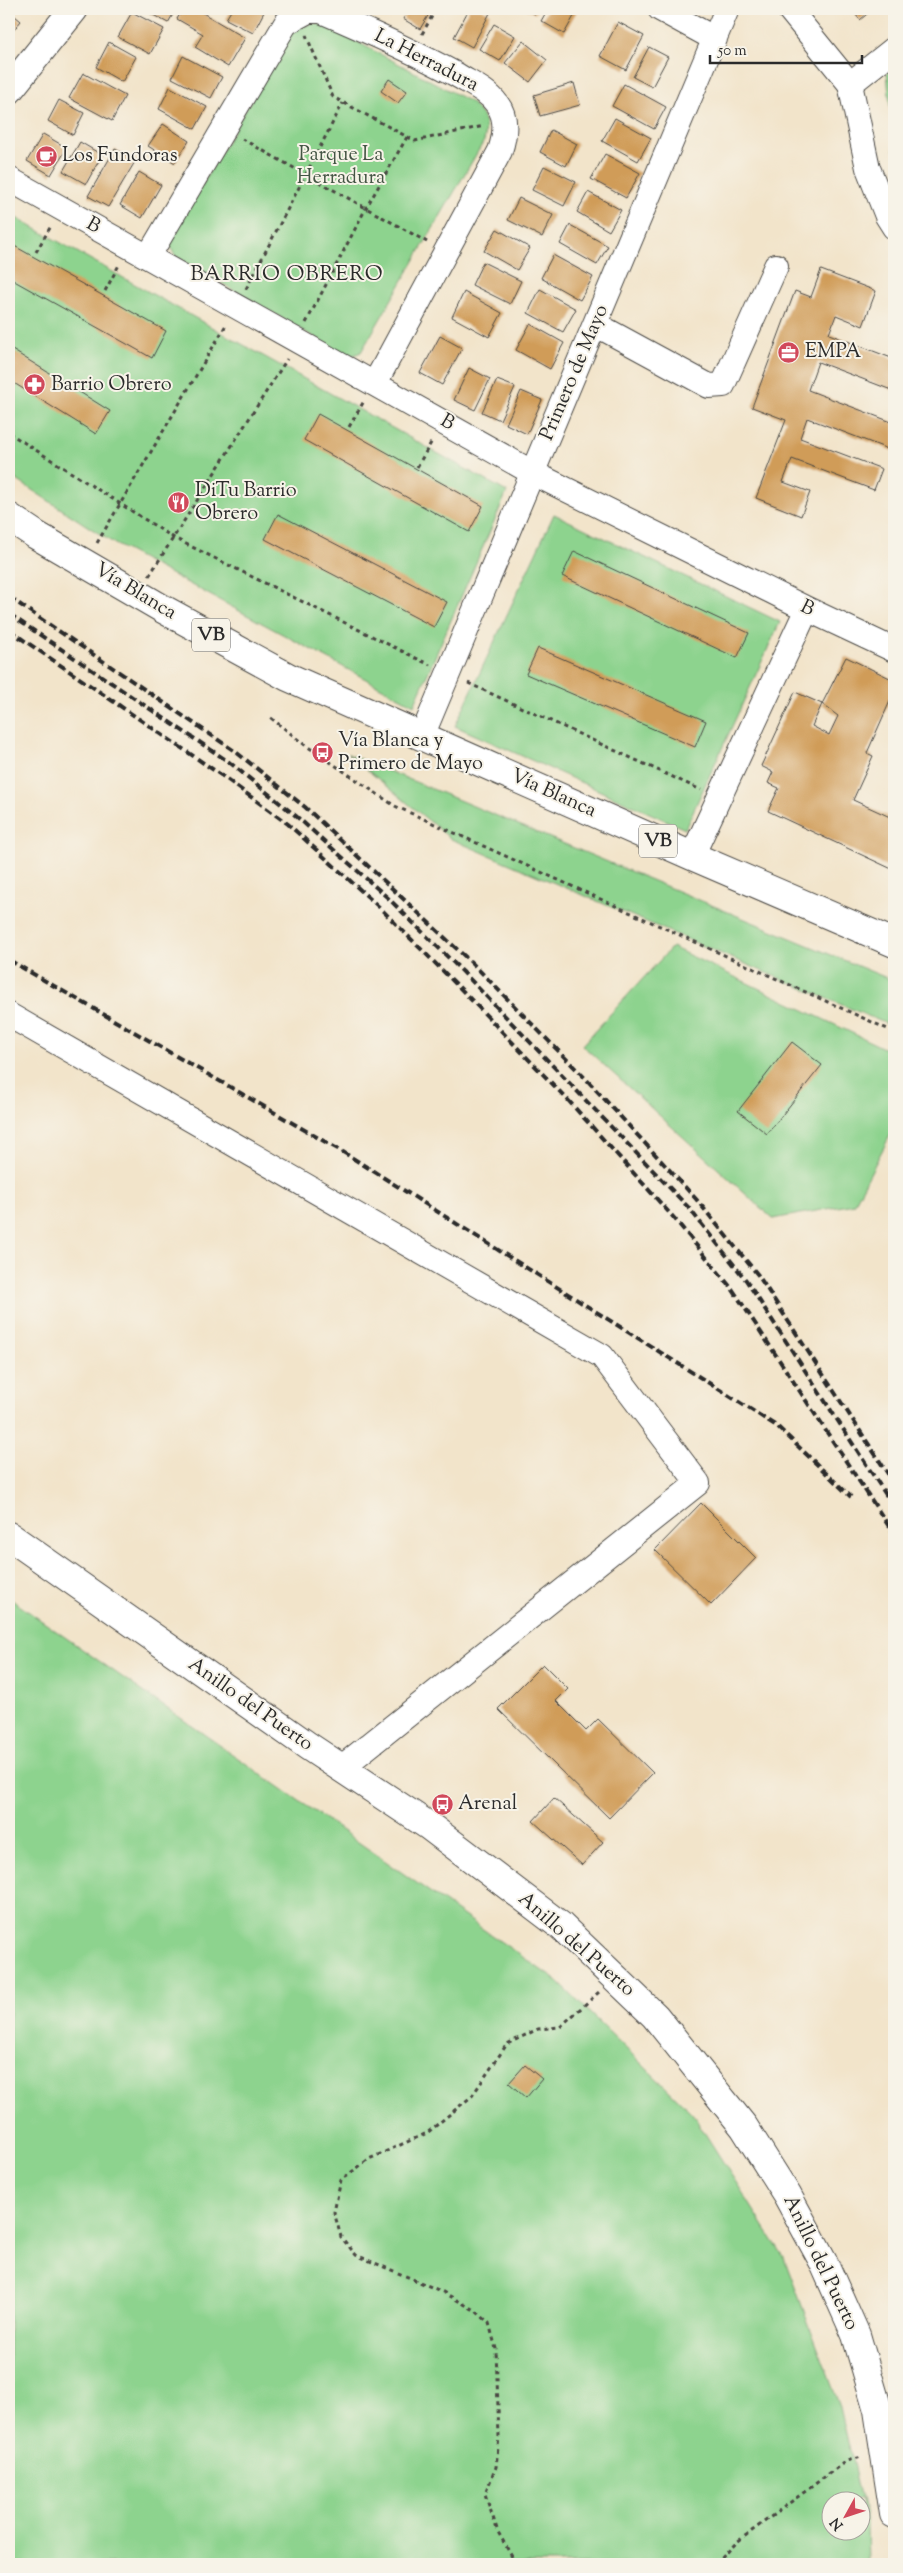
<svg xmlns="http://www.w3.org/2000/svg" width="903" height="2573" viewBox="0 0 903 2573" font-family="'Sorts Mill Goudy',serif">
  <style>
    .green { fill: #8dd38e; stroke: #5c7f5c; fill-rule: evenodd }
    .building { fill: #d09c59; fill-rule: evenodd }
    .lines { fill: none; stroke-linecap: round; stroke-linejoin: round }
    .minor-casing { stroke: #494743; stroke-width: 26 }
    .major-casing { stroke: #494743; stroke-width: 30 }
    .path { stroke: #494743; stroke-width: 3; stroke-dasharray: 4 4; stroke-linecap: butt }
    .minor { stroke: #fff; stroke-width: 24 }
    .major { stroke: #fff; stroke-width: 28 }
    .rail { stroke: #2b2b2b; stroke-width: 4; stroke-dasharray: 8 4; stroke-linecap: butt }
    .labels { text-anchor: middle; dominant-baseline: central; stroke-width: 4; stroke-linejoin: round; paint-order: stroke }
    .shield { fill: #f7f3e8; stroke: #686764; stroke-width: 1 }
    .shield-label { font-size: 19px; font-weight: bold; fill: #2b2b2b }
    .street-label { font-size: 20px; fill: #2b2b2b; stroke: #f7f3e8 }
    .park-label { font-size: 20px; fill: #454; stroke: #f7f3e8 }
    .poi-label { font-size: 20px; fill: #2b2b2b; stroke: #f7f3e8; text-anchor: start }
    .neighbourhood-label { font-size: 21px; letter-spacing: 1px; fill: #2b2b2b; stroke: #f7f3e8 }
  </style>
  <rect width="100%" height="100%" fill="#f7f3e8"/>
  <filter id="ink" filterUnits="userSpaceOnUse"><feTurbulence type="fractalNoise" baseFrequency=".02" numOctaves="2"/><feDisplacementMap in="SourceGraphic" scale="10" xChannelSelector="R" yChannelSelector="G"/><feConvolveMatrix kernelMatrix="1 2 1 2 8 2 1 2 1" color-interpolation-filters="sRGB"/></filter>
  <filter id="wash" filterUnits="userSpaceOnUse"><feTurbulence type="fractalNoise" baseFrequency=".0096" numOctaves="4" result="noise"/><feDisplacementMap in="SourceGraphic" scale="20" xChannelSelector="R" yChannelSelector="G"/><feGaussianBlur stdDeviation="1.12" result="paint"/><feColorMatrix in="noise" values="0 0 0 0 0 0 0 0 0 0 0 0 0 0 0 0 0 1.4 0 .05"/><feComposite in="paint" operator="in"/></filter>
  <g filter="url(#wash)">
    <rect width="100%" height="100%" fill="#f2e4ca"/>
    <!-- green -->
    <path class="green" d="M313 23 329 27 469 101C482 113 489 122 484 141L361 352 352 356 345 355 175 256 171 248 170 240 289 35 301 27Z
      M894 67V151L887 73Z
      M9 214 507 492 414 705 115 544 9 475Z
      M554 514 780 622 685 829 455 726Z
      M348 754 894 981V1027L451 839Z
      M672 947 894 1053V1128L854 1204 773 1219 582 1045Z
      M9 1598 557 1981 692 2113 784 2258 840 2407 866 2522 867 2564H9ZM830 2500H860V2530H830Z"/>
    <g id="blocks">
      <!-- building -->
      <path class="building" d="M142 9H176L168 23Z
        M183 9H196L245 38 228 67 195 47 203 34 177 19Z
        M232 9H259L264 12 253 33 226 19Z
        M380 9H392L389 14Z
        M409 9H432L420 29 403 19Z
        M469 9H481L490 13 472 47 454 37Z
        M526 9H538L535 14Z
        M548 9H578L564 34 541 21Z
        M851 9H873L860 20Z
        M9 11 21 21 12 32 9 30Z
        M132 12 164 29 150 54 118 37Z
        M618 22 644 36 626 70 600 56Z
        M494 24 515 36 500 61 479 49Z
        M523 41 547 60 530 82 505 63Z
        M109 42 136 57 122 82 96 67Z
        M649 47 668 57 652 87 633 77Z
        M183 56 222 77 211 98 172 78Z
        M83 73 125 96 112 121 69 98Z
        M389 79 407 91 398 103 381 91Z
        M574 83 580 105 540 116 534 95Z
        M624 84 666 107 654 129 612 106Z
        M170 87 207 107 195 129 159 109Z
        M59 100 84 113 73 135 48 121Z
        M615 118 651 138 638 161 602 141Z
        M163 124 189 141 175 163 148 146Z
        M551 130 577 144 566 166 540 152Z
        M43 134 67 148 51 175 27 161Z
        M80 142 102 155 86 184 63 171Z
        M115 149 136 160 108 207 88 196Z
        M605 154 640 173 626 198 591 179Z
        M544 166 576 182 564 206 532 190Z
        M139 172 161 185 142 218 120 205Z
        M588 192 621 210 609 231 577 212Z
        M519 198 553 215 542 237 508 220Z
        M570 225 608 246 597 265 560 244Z
        M497 229 530 248 517 270 484 251Z
        M9 243 166 331 152 358 9 278Z
        M553 255 593 277 580 300 541 278Z
        M483 262 521 281 510 304 472 285Z
        M821 270 876 291 863 326 836 315 829 334 894 359V391L818 362 808 390 894 423V449L893 451 807 418 800 438 882 469 874 490 792 459 783 482 810 492 801 516 756 498 786 420 752 407 795 291 811 297Z
        M540 289 576 309 563 332 528 313Z
        M464 292 502 313 489 337 452 317Z
        M530 324 564 343 550 369 516 350Z
        M440 336 462 348 442 385 420 373Z
        M9 348 110 411 96 434 9 380Z
        M469 368 490 379 475 410 454 400Z
        M497 380 515 387 500 420 482 412Z
        M521 391 542 400 527 434 506 424Z
        M318 414 483 506 469 532 304 440Z
        M278 514 447 602 434 627 265 539Z
        M574 551 749 633 737 658 562 576Z
        M538 648 706 721 695 747 526 674Z
        M846 657 894 680V692L867 753 873 756 853 800 890 817 894 806V870L768 811 779 788 768 783 773 772 761 766 795 692 822 704ZM822 704 838 716 829 735 812 726Z
        M792 1042 822 1065 767 1134 738 1111Z
        M701 1503 756 1558 711 1605 655 1550Z
        M543 1664 568 1689 556 1701 586 1731 598 1719 653 1773 609 1818 498 1709Z
        M554 1798 603 1842 582 1865 533 1821Z
        M525 2065 542 2079 526 2098 509 2083Z"/>
    </g>
  </g>
  <g filter="url(#ink)">
    <use href="#blocks" fill-opacity="0" stroke="#494743" stroke-width="1"/>
    <g class="lines">
      <defs>
        <path id="minor" d="M660 9 715 39
          M789 9 850 84 868 168 887 216 894 227
          M850 84 894 49
          M9 179 533 473 807 609 894 650
          M148 257 286 23 308 11H321C368 31 413 51 457 75 471 84 487 90 497 104 508 118 505 136 500 151L375 383
          M595 324 709 386 723 385 776 266
          M422 736 727 9
          M692 856 807 609
          M9 1015 602 1356 698 1483 341 1768"/>
        <path id="major" d="M9 90 74 9
          M9 517 36 535 163 609 288 677 692 856 894 943
          M9 1536 308 1746 429 1826 561 1926 655 2016 744 2127 787 2195 823 2261 856 2335 878 2410 894 2514"/>
      </defs>
      <!-- minor casing -->
      <use href="#minor" class="minor-casing"/>
      <!-- major casing -->
      <use href="#major" class="major-casing"/>
      <!-- path -->
      <path class="path" d="M422 34 436 9
        M306 35 333 97 415 141 484 126
        M9 42 14 46
        M242 139 427 242
        M36 252 51 226
        M246 289 343 103
        M105 291 119 265
        M306 323 366 208 407 137
        M349 427 364 401
        M9 433 174 538 430 665
        M417 467 432 441
        M97 543 226 325
        M149 576 287 359
        M468 683 701 790
        M271 718 305 745 395 806 894 1032
        M516 2564 498 2532 485 2494 496 2467 499 2437 496 2349 489 2323 476 2311 443 2292 356 2255 341 2237 334 2212 341 2180 369 2159 427 2133 472 2096 507 2044 538 2029 560 2027 599 1992
        M716 2564 737 2542 846 2461 862 2457"/>
      <!-- minor -->
      <use href="#minor" class="minor"/>
      <!-- major -->
      <use href="#major" class="major"/>
      <!-- rail -->
      <path class="rail" d="M9 597 236 752 305 807 473 964 587 1080 696 1199 758 1275 894 1483
        M9 614 229 762 296 816 388 898 463 972 688 1207 746 1280 894 1507
        M9 630 221 775 288 824 379 907 455 983 567 1099 674 1218 733 1290 894 1534
        M9 960 343 1152 720 1390 778 1427 851 1497"/>
    </g>
  </g>
  <!-- icons -->
  <defs>
    <symbol id="cafe-disc" viewBox="-11 -11 22 22"><circle r="9.5" fill="#d1495b" stroke="#f7f3e8"/><path d="M-5.5-4.5H6V0H3Q3 3.5 0 3.5H-2.5Q-5.5 3.5-5.5 0ZM3-3.2v2h1.7v-2ZM-6 4.5H4V6H-6Z" fill="#fff"/></symbol>
    <symbol id="office-disc" viewBox="-11 -11 22 22"><circle r="9.5" fill="#d1495b" stroke="#f7f3e8"/><path d="M-6-3h4V-5.5h4V-3h4V5H-6ZM-1-4.5V-3h2v-1.5ZM-6 0V1H6V0Z" fill="#fff"/></symbol>
    <symbol id="pharmacy-disc" viewBox="-11 -11 22 22"><circle r="9.5" fill="#d1495b" stroke="#f7f3e8"/><path d="M-2-6h4v4h4v4h-4v4h-4v-4h-4v-4h4Z" fill="#fff"/></symbol>
    <symbol id="restaurant-disc" viewBox="-11 -11 22 22"><circle r="9.5" fill="#d1495b" stroke="#f7f3e8"/><path d="M-5-6h1v4h1v-4h1v4h1v-4h1v5L-1.5 .5V6h-2V.5L-5-1ZM5-6V6H3V1.5H1.5Q1.5-4 5-6Z" fill="#fff"/></symbol>
    <symbol id="bus-disc" viewBox="-11 -11 22 22"><circle r="9.5" fill="#d1495b" stroke="#f7f3e8"/><path d="M-5-6H5V4H4V6H2V4H-2V6H-4V4H-5ZM-3.5-4V0h7V-4ZM-3.5 1.2v1.5H-2V1.2ZM2 1.2v1.5H3.5V1.2Z" fill="#fff"/></symbol>
  </defs>
  <g fill-rule="evenodd">
    <use href="#cafe-disc" x="34" y="144" width="25" height="25"/>
    <use href="#office-disc" x="776" y="340" width="25" height="25"/>
    <use href="#pharmacy-disc" x="22" y="372" width="25" height="25"/>
    <use href="#restaurant-disc" x="166" y="490" width="25" height="25"/>
    <use href="#bus-disc" x="310" y="740" width="25" height="25"/>
    <use href="#bus-disc" x="430" y="1792" width="25" height="25"/>
  </g>
  <g class="labels">
    <!-- shield labels -->
    <g class="shield">
      <rect x="192" y="618.5" width="38" height="33" rx="4"/>
      <rect x="639" y="824.5" width="38" height="33" rx="4"/>
    </g>
    <g class="shield-label">
      <text x="211" y="635">VB</text>
      <text x="658" y="841">VB</text>
    </g>
    <!-- street labels -->
    <g class="street-label">
      <text transform="translate(426 61) rotate(27)">La Herradura</text>
      <text transform="translate(93 226) rotate(29)">B</text>
      <text transform="translate(575 373) rotate(-67)">Primero de Mayo</text>
      <text transform="translate(447 423) rotate(30)">B</text>
      <text transform="translate(135 592) rotate(31)">Vía Blanca</text>
      <text transform="translate(807 609) rotate(26)">B</text>
      <text transform="translate(553 794) rotate(24)">Vía Blanca</text>
      <text transform="translate(250 1705) rotate(35)">Anillo del Puerto</text>
      <text transform="translate(576 1945) rotate(41)">Anillo del Puerto</text>
      <text transform="translate(820 2263) rotate(64)">Anillo del Puerto</text>
    </g>
    <!-- park labels -->
    <g class="park-label">
      <text x="341" y="155">Parque La<tspan x="341" dy="23">Herradura</tspan></text>
    </g>
    <!-- poi labels -->
    <g class="poi-label">
      <text x="62" y="156">Los Fundoras</text>
      <text x="805" y="352">EMPA</text>
      <text x="51" y="385">Barrio Obrero</text>
      <text x="195" y="491">DiTu Barrio<tspan x="195" dy="23">Obrero</tspan></text>
      <text x="338" y="741">Vía Blanca y<tspan x="338" dy="23">Primero de Mayo</tspan></text>
      <text x="458" y="1804">Arenal</text>
    </g>
    <!-- neighbourhood labels -->
    <g class="neighbourhood-label">
      <text x="287" y="275">BARRIO OBRERO</text>
    </g>
  </g>
  <!-- margin -->
  <rect width="903" height="2573" fill="none" stroke="#f7f3e8" stroke-width="30"/>
  <!-- north arrow -->
  <g transform="translate(846 2516) rotate(230)"><circle r="24" fill="#f7f3e8" stroke="#a5a39c"/>
  <path d="M0-4L9 19L0 12L-9 19Z" fill="#d1495b"/>
  <text y="-8" font-size="14" font-weight="bold" text-anchor="middle" fill="#2b2b2b">N</text>
  </g>
  <!-- scale -->
  <path d="M710 55v8h152v-8" fill="none" stroke="#2b2b2b" stroke-width="2.5"/>
  <text x="718" y="55" font-size="15" fill="#2b2b2b" stroke="#f7f3e8" stroke-width="4" paint-order="stroke">50 m</text>
</svg>
